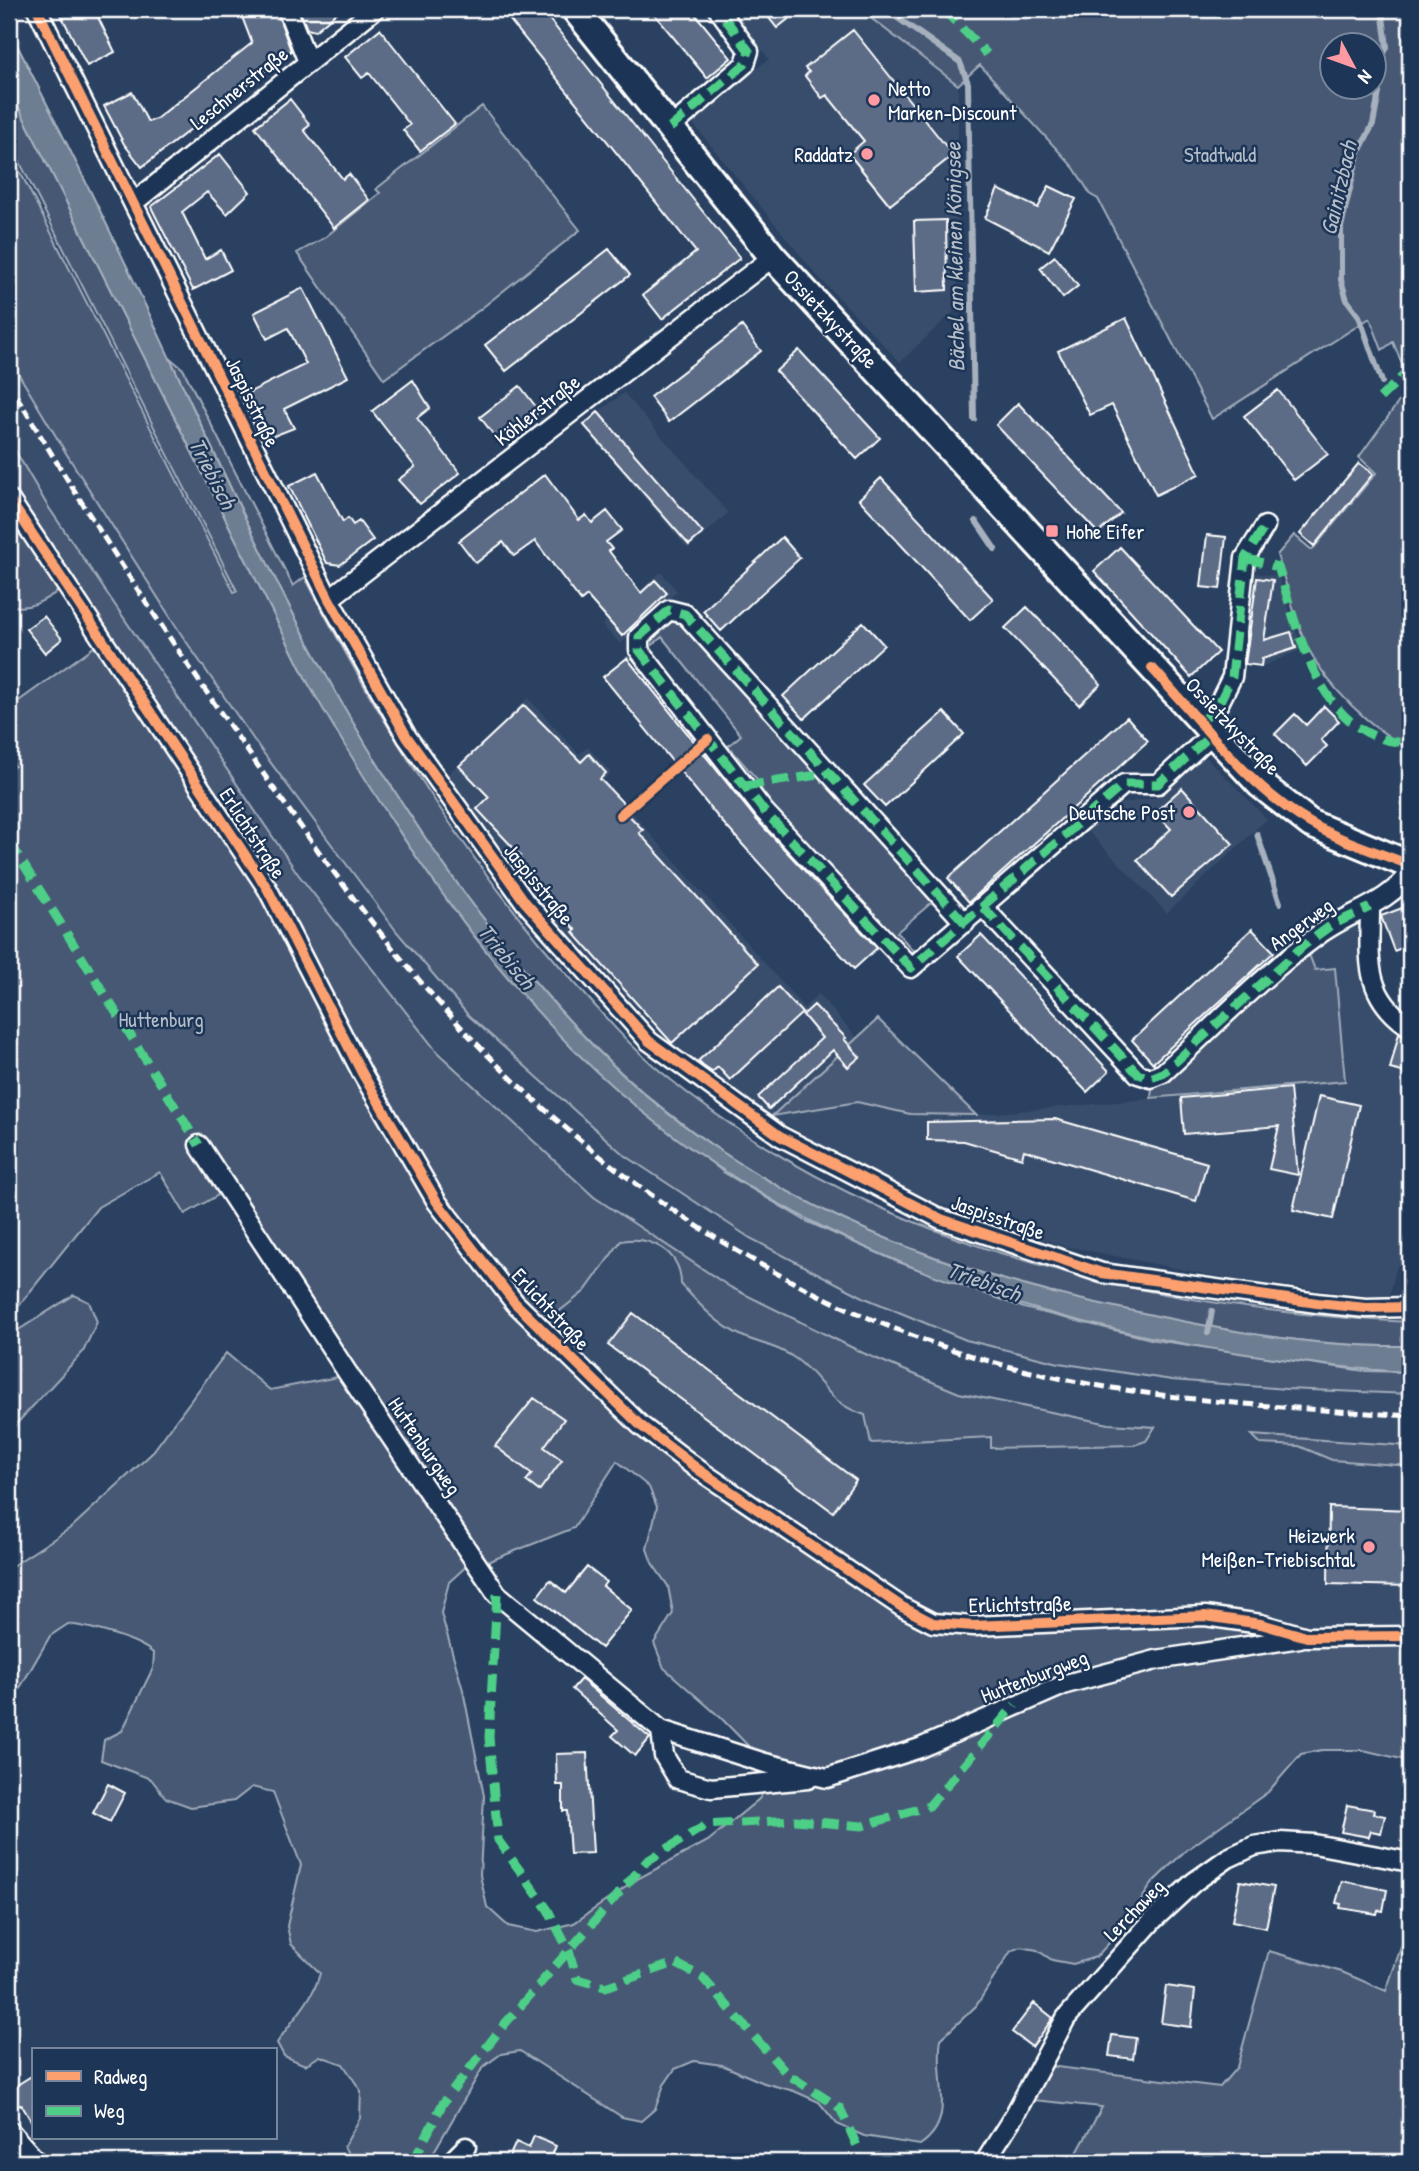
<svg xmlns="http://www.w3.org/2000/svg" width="1419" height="2171" font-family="'Patrick Hand',sans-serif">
<rect width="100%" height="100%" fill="#2a4161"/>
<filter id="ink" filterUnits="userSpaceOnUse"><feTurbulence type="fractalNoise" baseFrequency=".0143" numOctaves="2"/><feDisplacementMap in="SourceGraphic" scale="14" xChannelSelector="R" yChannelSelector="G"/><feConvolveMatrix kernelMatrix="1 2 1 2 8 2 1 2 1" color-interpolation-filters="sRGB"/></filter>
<g filter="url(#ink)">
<path fill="#394e6c" d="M731 9H860L958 85 957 299 953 312 900 362 816 274 690 120 769 59Z
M9 358 181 634 256 743 397 932 468 1015 750 1238 865 1298 966 1340 1059 1363 1172 1380 1286 1389 1410 1394V1636L933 1623 699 1470 528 1317 629 1220 594 1197 438 1053 298 874 47 505 9 440Z
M624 393 728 513 688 549 581 424Z
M661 572 677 591 621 644 602 625Z
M1254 573 1278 576 1302 649 1261 667 1242 664Z
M528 698 579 754 588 747 611 773 603 780 804 1008 818 994 857 1038 774 1115 857 1102 910 1114 976 1115 1344 1081 1335 968 1315 970 1307 949 1343 924 1364 920 1362 969 1368 992 1381 1017 1410 1035V1267L1397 1265 1389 1298 1230 1279 1065 1246 1005 1227 938 1203 867 1171 772 1116 709 1076 670 1044 542 903 447 775Z
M1203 754 1267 819 1167 913 1086 829 1113 805 1159 797Z"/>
<path fill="#465975" stroke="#a2acba" stroke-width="2" fill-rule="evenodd" d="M859 9H1410V335L1402 364 1393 342 1382 350 1370 318 1212 419 1098 199 1091 195 1074 168 980 65 958 85ZM1332 46H1374V88H1332Z
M9 88 308 683 404 839 457 912 512 982 574 1050 723 1172 806 1221 896 1261 1024 1308 1155 1340 1364 1371 1410 1372V1394L1286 1389 1172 1380 1059 1363 966 1340 865 1298 750 1238 623 1154 468 1015 397 932 256 743 181 634 66 453 9 358V150L234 592 237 591 9 141Z
M482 106 580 230 478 311 384 379 297 253 324 238 380 193 376 189Z
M170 358 183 369 293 586 305 577C381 724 469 867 581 990 606 1018 631 1047 660 1071 869 1246 1145 1309 1410 1322V1346C1305 1348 1199 1326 1097 1304 952 1271 811 1219 691 1130 623 1081 567 1021 514 957 365 777 267 568 170 358Z
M1410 386V750C1370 727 1329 689 1308 648 1294 619 1287 585 1277 555L1294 535 1312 550 1376 473 1359 457Z
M9 440 47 505 298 874 438 1053 594 1197 730 1287 863 1353 959 1393 1109 1424 1155 1427 1146 1441 1134 1445 991 1448V1437L871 1443 865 1415C825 1402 825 1380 796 1359 778 1346 760 1344 742 1336 716 1324 699 1304 681 1284 681 1252 651 1235 621 1241L585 1291 552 1317H529L627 1414 933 1623 1205 1616 1307 1637 1410 1636V1761L1363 1750H1322L1301 1754 1268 1792 1184 1852 1153 1882 1123 1928 1096 1957 1073 1964 1052 1960 1037 1950 1021 1947 1011 1951 976 2006 941 2039C934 2079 958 2120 920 2145L864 2136 837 2124 819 2102 794 2091 764 2083 722 2065 694 2061 675 2069 664 2085 655 2109 641 2121 622 2117 520 2051 501 2054 483 2067 428 2162H354L344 2147 360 2118 361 2091 343 2064 320 2056 305 2065 284 2056 277 2043C292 2019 313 2001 320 1973L291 1944 287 1926 301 1865 273 1792 252 1787 234 1801 191 1807 166 1798 151 1779 101 1760 104 1740 122 1731 153 1668 154 1654C139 1639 91 1627 68 1624L50 1636 9 1707V1568L72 1527 151 1454 226 1353 270 1390 343 1376 220 1194 185 1214 160 1172 98 1207 9 1318V770L15 766 9 756V708L102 641 66 586C48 598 30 612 9 605ZM617 1461 649 1487 657 1507 647 1549 652 1563 668 1586 673 1613 654 1643 664 1668 721 1718 765 1763 768 1785 759 1799 708 1841 639 1878 574 1923 537 1932 508 1926 487 1907 480 1875 484 1796 463 1690 441 1613 449 1582 470 1563 487 1562 574 1528Z
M684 618 937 898 897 932 916 954 905 955 765 798 756 778 728 746 741 735 662 637 649 648C653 635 671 619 684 618Z
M1307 949 1315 970 1335 968 1345 1081 1151 1098 1152 1088 1160 1085Z
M878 1019 976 1115 910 1114 857 1102 772 1116Z
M74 1295 89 1302 97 1322 83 1352 9 1432V1336Z
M1252 1435 1410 1446V1466L1332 1460 1299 1446 1261 1444Z
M1410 1921V2162H1072L1102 2107 1023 2099 1041 2065 1220 2087 1237 2067 1269 1951 1342 1972 1386 1991Z"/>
<path fill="#6d7d92" stroke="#a7b1be" stroke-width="2" d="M9 29C56 122 103 214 147 309 252 535 354 764 515 958 568 1022 625 1084 693 1132 812 1217 949 1271 1092 1302 1196 1325 1303 1348 1410 1346V1372C1355 1370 1301 1362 1246 1354 999 1317 754 1230 574 1050 467 943 383 813 308 683L9 88Z"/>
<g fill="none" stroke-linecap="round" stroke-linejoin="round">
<path stroke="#a7b1be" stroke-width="6" d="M885 9 960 62 968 83 974 419
M1374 74 1387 47 1382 9
M1374 80 1379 93 1373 124 1358 154 1341 227V280L1347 300 1359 316 1382 382
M976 521 995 549
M1257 834 1280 903
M1208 1333 1212 1311"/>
</g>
<path fill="#5b6c86" stroke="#fff" stroke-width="2" d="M58 9H94L115 52 87 66Z
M239 9H276L291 51 142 167 124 144 104 106 132 92 148 122 156 119 252 43Z
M299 9H341L315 31 307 29Z
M501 9H541L740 258 662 319 643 295 696 252Z
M650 9H691L731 58 707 78Z
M762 9H801L777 28Z
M380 29 455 124 420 151 403 130 410 125 369 73 362 78 345 57Z
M853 30 953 155 890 205 849 154 864 141 827 95 822 98 805 76 809 72 805 68Z
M290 99 310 125 304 130 343 179 349 174 369 200 334 228 255 127Z
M220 154 250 192 227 214 207 192 182 212 205 259 221 250 231 270 193 290 151 207Z
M1049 186 1076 199 1049 251 985 218 998 189 1038 208Z
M946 220 947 290 916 292 914 221Z
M609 249 630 275 506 371 485 345Z
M1055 256 1078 286 1063 298 1040 268Z
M303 288 348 377 284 409 294 428 266 439 244 395 306 364 288 328 267 339 254 313Z
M1126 318 1199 474 1156 495 1112 405 1090 415 1058 351Z
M742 326 761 351 669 422 650 397Z
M799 350 880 438 857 459 776 371Z
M413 380 430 408 417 418 460 473 420 504 398 480 415 467 372 411Z
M520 386 540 412 500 443 480 417Z
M1278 390 1328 454 1294 480 1244 416Z
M1018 403 1121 513 1098 533 996 425Z
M598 412 703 533 689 545 584 425Z
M1359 463 1373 474 1314 546 1300 534Z
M317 472 343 522 348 518 353 525 359 521 373 540 340 565 327 563 289 486Z
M545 474 579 520 586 515 592 523 607 511 622 530 606 542 612 549 609 551 641 593 655 580 667 593 622 636 587 596 581 601 535 541 514 556 503 542 476 563 459 541Z
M881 478 993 599 970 620 859 499Z
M1207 535 1226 537 1220 589 1201 587Z
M782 537 800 558 721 631 703 611Z
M1120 547 1218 652 1191 677 1094 571Z
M1257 578 1273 580 1264 640 1291 632 1296 648 1262 659 1261 666 1245 664Z
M1027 607 1101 684 1079 705 1005 628Z
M44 616 62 639 45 653 26 629Z
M863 622 884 645 804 719 783 696Z
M627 658 756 819 877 948 854 969 717 816 603 677Z
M524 705 581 762 589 754 606 773 600 779 624 804 621 807 643 830 639 833 758 964 672 1043 573 932 576 930 547 899 550 896 516 861 521 856 477 809 489 797 459 766Z
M1324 706 1339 721 1321 740 1327 746 1307 766 1275 734 1295 714 1306 725Z
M944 712 964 734 885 807 864 785Z
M1127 717 1148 741 969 902 948 878Z
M1182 788 1233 844 1171 897 1137 860 1171 829 1155 812Z
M1410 905V945L1394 951 1381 916Z
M1252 929 1274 952 1153 1063 1132 1040Z
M981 935 1109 1071 1087 1092 958 956Z
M778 987 802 1013 730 1080 718 1067 712 1072 703 1066 698 1061Z
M814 1005 846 1038 844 1039 860 1057 848 1067 833 1050 769 1109 758 1097 822 1038 803 1015Z
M1399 1033 1410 1036V1074L1390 1069Z
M1290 1088 1298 1175 1269 1169 1279 1126 1184 1134 1181 1098Z
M1319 1096 1359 1105 1333 1219 1293 1210Z
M1055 1119 1207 1163 1196 1201 1024 1150 1022 1158 964 1141 927 1140V1122Z
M633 1313 856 1480 833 1512 608 1345Z
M534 1398 564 1419 544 1447 562 1460 539 1491 526 1481 532 1474 495 1446Z
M1329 1507 1410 1510V1586L1328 1584Z
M587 1567 606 1582 603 1586 632 1610 601 1648 537 1597 550 1580 566 1593Z
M581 1679 650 1738 635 1756 612 1736 618 1730 572 1689Z
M587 1753 593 1853 570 1854 567 1811H563V1785H557L556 1754Z
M108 1784 125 1793 110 1822 93 1813Z
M1347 1805 1375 1810 1374 1814 1385 1816 1381 1833 1371 1831 1369 1837 1341 1832Z
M1240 1881 1274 1887 1266 1928 1232 1921Z
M1342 1881 1387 1890 1383 1911 1378 1910 1377 1914 1340 1908 1341 1904 1336 1903Z
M1166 1986 1195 1990 1191 2027 1161 2023Z
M1034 2003 1053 2018 1032 2047 1012 2032Z
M1112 2035 1136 2038 1133 2059 1109 2056Z
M33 2075V2124L21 2104 9 2111V2090Z
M534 2136 556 2146 551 2158 561 2162H507L516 2142 529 2148Z"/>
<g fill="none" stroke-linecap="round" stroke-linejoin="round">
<g stroke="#fff" stroke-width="23">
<path id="street" d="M37 9 329 599 407 737 525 902 649 1041 780 1136 941 1219 1102 1273 1317 1303 1366 1308 1410 1307
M287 9 308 62
M670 128 745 64 749 51 718 9
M133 203 375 9
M9 499 267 888 362 1073 437 1202 515 1303 640 1425 699 1470 902 1607 933 1623 974 1626 1205 1616 1261 1624 1307 1637 1410 1636
M329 599 773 257
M1202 722 1219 703 1232 677 1245 558 1265 526
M983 907 1138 1074 1151 1078 1163 1073C1213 1027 1262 976 1317 936 1347 913 1387 905 1410 873
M1370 907C1370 956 1362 993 1407 1025
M965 923 685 614 669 610 639 637V650L764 811 911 968 1124 784H1158L1212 734
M199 1145 349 1375 497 1594 661 1730 765 1763 827 1778 920 1748 1066 1684 1156 1660 1300 1638
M661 1730 664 1756 678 1779 711 1788 808 1779
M9 2130 37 2162
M451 2162 466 2147
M985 2162 1015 2114 1066 2018 1153 1920 1194 1882 1228 1858 1254 1846 1280 1842 1314 1844 1410 1862"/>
</g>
<g stroke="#fff" stroke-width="32">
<path id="secondary" d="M575 9 773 257 1260 784 1311 824 1410 865"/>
</g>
<use href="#street" stroke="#1d3557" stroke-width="18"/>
<use href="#secondary" stroke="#1d3557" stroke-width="26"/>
<path stroke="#fff" stroke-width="5" stroke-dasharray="10 5" stroke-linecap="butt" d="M9 383C78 500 152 614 230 726 302 829 375 935 461 1027 594 1171 766 1288 953 1350 1101 1399 1256 1405 1410 1416"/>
<path stroke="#4dcf88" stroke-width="9" stroke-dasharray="18 9" stroke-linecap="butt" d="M943 9 987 54
M670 128 745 64 749 51 718 9
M1380 398 1408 371 1410 359
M1245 558 1278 567C1300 634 1320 742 1410 743
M1202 722 1219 703 1232 677 1245 558 1265 526
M745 786 831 773
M9 841 199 1145
M983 907 1138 1074 1151 1078 1163 1073 1303 946 1330 926 1370 907
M965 923 685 614 669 610 639 637V650L764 811 911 968 1124 784H1158L1212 734
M497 1594 489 1737 498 1840 548 1910 569 1951 577 1979 605 1987 675 1963 702 1977 787 2074 840 2108 857 2146 858 2162
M413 2162 443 2103 503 2026 647 1861 706 1825 795 1820 862 1826 929 1806 1015 1705"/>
<g stroke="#1d3557" stroke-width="15">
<path id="cycleway" d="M37 9 329 599 407 737 525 902 649 1041 780 1136 941 1219 1102 1273 1317 1303 1366 1308 1410 1307
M9 499 267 888 362 1073 437 1202 515 1303 640 1425 699 1470 902 1607 933 1623 974 1626 1205 1616 1261 1624 1307 1637 1410 1636
M1152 668C1201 721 1248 787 1310 823 1341 841 1377 852 1410 865
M620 815 708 739"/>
</g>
<use href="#cycleway" stroke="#fca06f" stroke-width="10"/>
</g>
</g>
<g fill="#ff9aa2" stroke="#1d3557" stroke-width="2.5">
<circle cx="874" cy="100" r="7"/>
<circle cx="867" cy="154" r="7"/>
<rect x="1045" y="524" width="14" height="14" rx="3.5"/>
<circle cx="1189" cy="812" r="7"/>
<circle cx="1369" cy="1547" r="7"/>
</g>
<g text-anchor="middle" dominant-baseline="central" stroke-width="5" stroke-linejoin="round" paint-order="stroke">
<g font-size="21" fill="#fff" stroke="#1d3557">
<text transform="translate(239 88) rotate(-39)">Leschnerstraße</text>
<text transform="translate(831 319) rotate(47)">Ossietzkystraße</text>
<text transform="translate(253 402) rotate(64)">Jaspisstraße</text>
<text transform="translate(537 410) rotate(-38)">Köhlerstraße</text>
<text transform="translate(1233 726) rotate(46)">Ossietzkystraße</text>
<text transform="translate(253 833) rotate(57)">Erlichtstraße</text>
<text transform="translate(539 884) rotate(51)">Jaspisstraße</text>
<text transform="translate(1301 924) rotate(-36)">Angerweg</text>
<text transform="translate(998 1217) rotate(19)">Jaspisstraße</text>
<text transform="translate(551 1309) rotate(47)">Erlichtstraße</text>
<text transform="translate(425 1446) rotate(56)">Huttenburgweg</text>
<text transform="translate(1020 1604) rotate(-1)">Erlichtstraße</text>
<text transform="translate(1034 1676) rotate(-21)">Huttenburgweg</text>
<text transform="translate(1134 1910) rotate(-46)">Lerchaweg</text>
</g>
<g font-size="21" fill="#fff" stroke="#1d3557" text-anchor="end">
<text x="888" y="88" text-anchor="start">Netto<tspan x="888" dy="24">Marken-Discount</tspan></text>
<text x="853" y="154">Raddatz</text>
<text x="1066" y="531" text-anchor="start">Hohe Eifer</text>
<text x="1175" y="812">Deutsche Post</text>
<text x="1355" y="1535">Heizwerk<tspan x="1355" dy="24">Meißen-Triebischtal</tspan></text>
</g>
<g font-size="21" fill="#b5bdc8" stroke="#1d3557">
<text x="1220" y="154">Stadtwald</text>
<text x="161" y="1019">Huttenburg</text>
</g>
<g font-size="23" font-style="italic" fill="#b6bec8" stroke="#1d3557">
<text transform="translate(1338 188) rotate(-77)">Gainitzbach</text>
<text transform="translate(954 257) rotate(-91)">Bächel am kleinen Königsee</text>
<text transform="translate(213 473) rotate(63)">Triebisch</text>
<text transform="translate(507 956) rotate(51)">Triebisch</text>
<text transform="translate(984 1281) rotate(20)">Triebisch</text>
</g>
</g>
<rect width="1419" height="2171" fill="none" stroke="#1d3557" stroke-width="35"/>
<rect x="18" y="18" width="1384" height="2136" fill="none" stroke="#fff" stroke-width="2.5" filter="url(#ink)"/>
<rect x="32" y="2048" width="245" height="91" fill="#1d3557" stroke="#77869a" stroke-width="2"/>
<rect x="46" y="2071" width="35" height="10" fill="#fca06f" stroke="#77869a" stroke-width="2"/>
<text x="94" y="2084" font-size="21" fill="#ffffff">Radweg</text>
<rect x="46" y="2106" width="35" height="10" fill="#4dcf88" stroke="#77869a" stroke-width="2"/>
<text x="94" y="2118" font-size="21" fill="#ffffff">Weg</text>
<g transform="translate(1353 66) rotate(131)"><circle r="33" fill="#1d3557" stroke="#77869a" stroke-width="2"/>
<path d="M0-5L12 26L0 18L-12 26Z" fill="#ff9aa2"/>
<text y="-10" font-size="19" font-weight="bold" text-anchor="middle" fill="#ffffff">N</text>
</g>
</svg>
